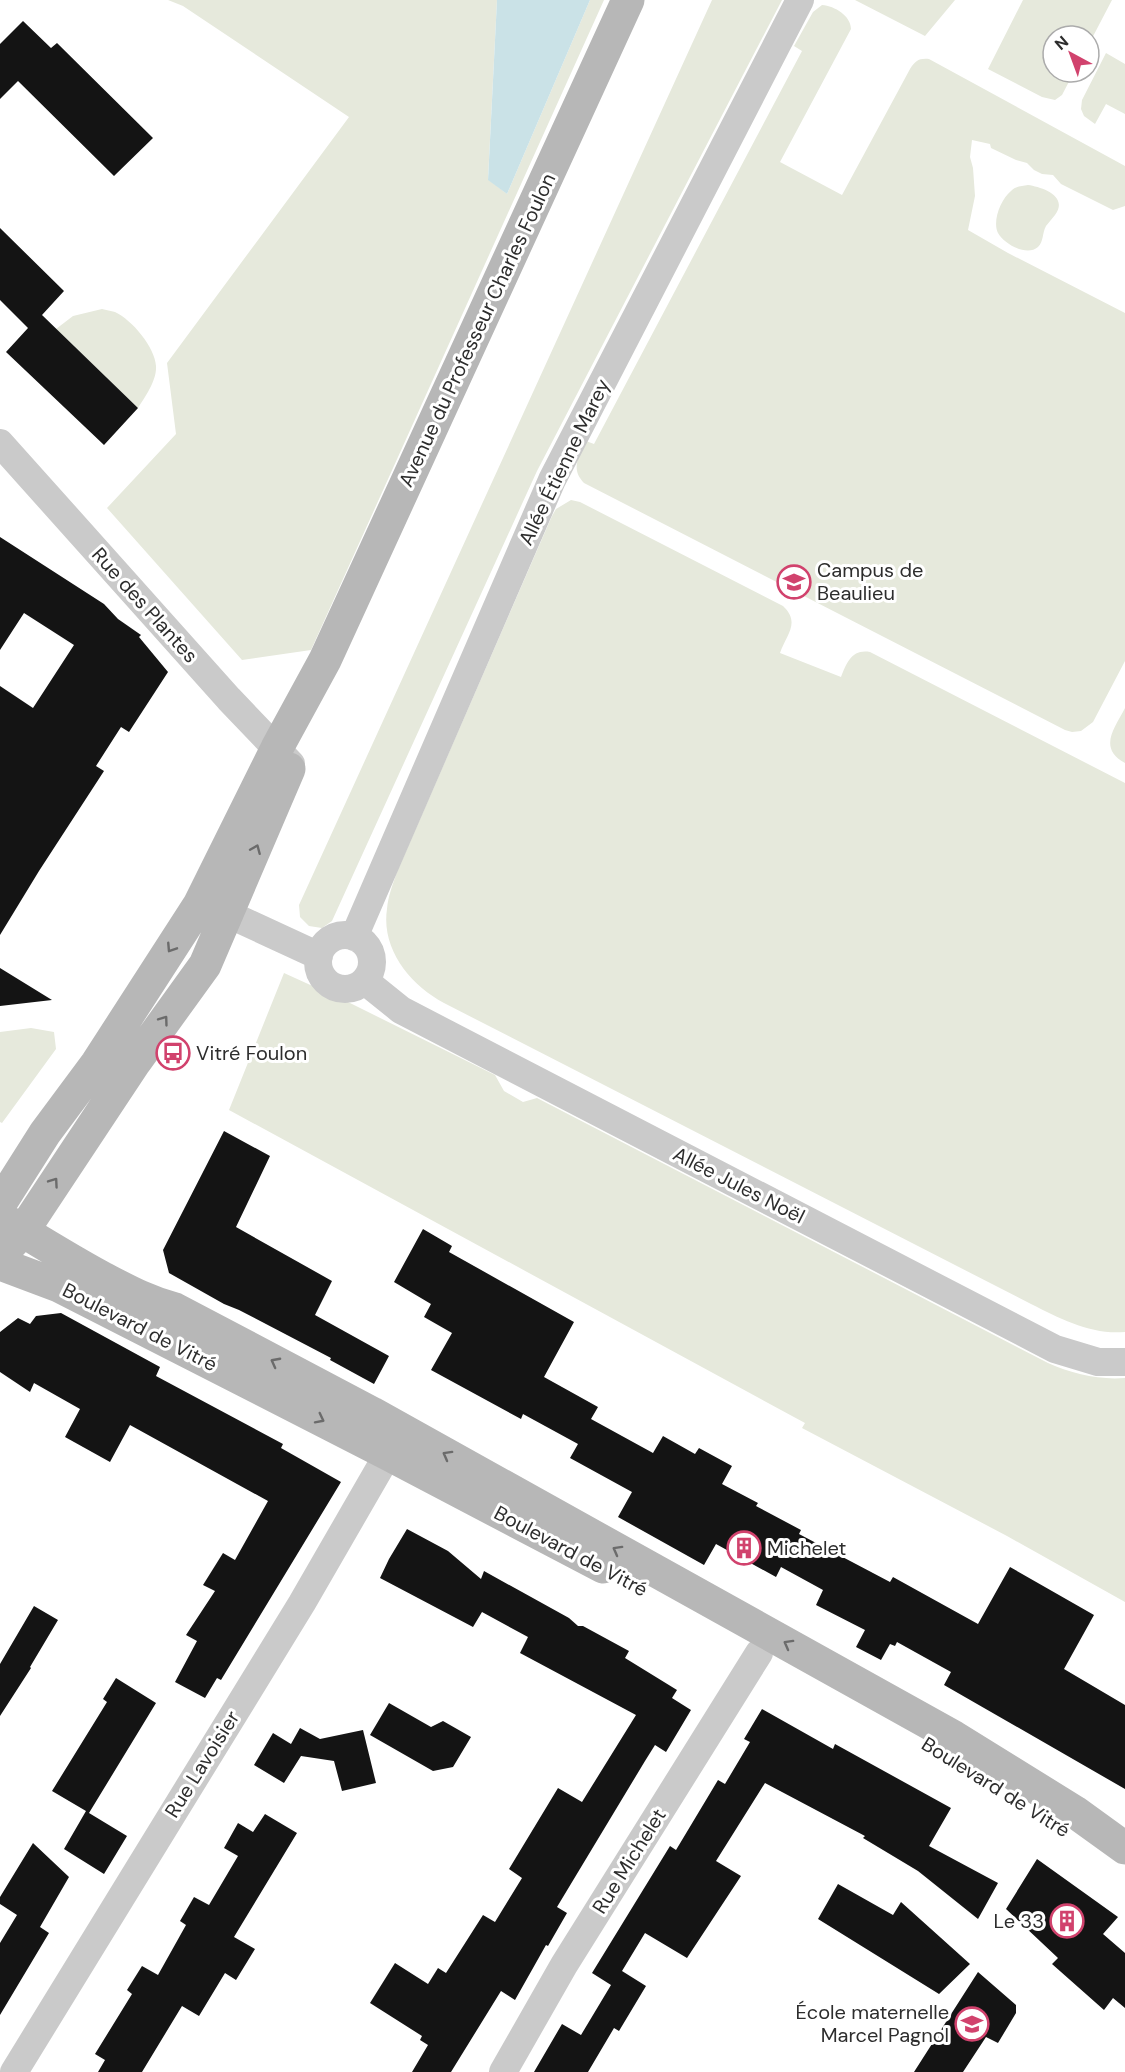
<svg xmlns="http://www.w3.org/2000/svg" width="1125" height="2072" font-family="'DM Sans',sans-serif">
<rect width="100%" height="100%" fill="#fff"/>
<path fill="#e6e9dc" d="M168 0H497L488 179 507 194 590 0H604L311 650 242 660 107 508 176 434 167 363 349 117 183 6Z
M712 0H782L537 471 332 921 322 928 309 926 300 917 299 905Z
M855 0H955L925 36Z
M1023 0H1112L1089 44V36H1053V72H1074L1062 95 1055 100 1042 97 988 69Z
M822 5C835 6 851 16 851 29L780 162 842 195 910 69C915 61 919 58 929 59L1125 166V206L1113 210 1061 184 1053 175 1042 174 1034 170 1027 163 1016 160 991 148 990 144 972 140 970 157 973 168 975 196 968 230 1008 253 1125 313V661L1093 722 1081 731 1072 732 1065 730 584 483C570 469 579 456 586 441L594 444 802 51 794 46 813 12Z
M1106 53 1125 64V114L1106 104 1095 124 1084 116 1081 109 1082 100Z
M1028 185C1042 187 1069 196 1055 215 1052 219 1049 222 1046 226 1042 233 1044 241 1038 247 1027 257 1004 244 998 233 992 221 1001 199 1011 191 1016 186 1022 186 1028 185Z
M102 309C106 310 111 311 115 312 132 320 155 347 156 366 157 380 145 397 138 408L56 329 73 316Z
M571 500 580 502 783 606C801 623 786 635 780 653L841 677C847 662 852 649 870 652L1125 783V1332C1091 1335 1061 1319 1031 1304L444 1003C410 985 381 949 387 909 388 896 393 884 397 872L552 516 556 509Z
M1125 708V763C1098 748 1114 729 1125 708Z
M284 973 350 1003 495 1075 504 1091 523 1102 537 1098 1048 1363C1073 1374 1098 1380 1125 1378V1602L1007 1536 802 1428 805 1423 229 1110Z
M31 1028 54 1032 56 1049 2 1123 0 1122V1032Z"/>
<path fill="#cae2e7" d="M497 0H590L507 194 488 180Z"/>
<path fill="#141414" d="M23 21 51 48 57 43 153 138 114 176 18 81 0 99V44Z
M0 228 64 291 42 315 138 408 104 445 6 352 28 328 0 300Z
M0 537 104 604 118 619 141 635 139 637 168 672 129 732 121 727 96 766 104 771 39 871 0 935V686L33 708 74 645 24 613 0 650Z
M0 968 52 1000 0 1006Z
M224 1131 270 1156 236 1227 332 1281 315 1315 389 1356 374 1384 330 1360 331 1358 239 1310 224 1304 169 1273 163 1250Z
M423 1229 452 1246 449 1252 574 1322 544 1377 598 1407 591 1419 653 1453 663 1436 695 1454 699 1448 732 1466 722 1484 758 1503 756 1506 801 1530 799 1534 890 1582 893 1577 978 1624 1010 1567 1094 1615 1064 1669 1125 1705V1789L944 1685 951 1672 897 1642 895 1646 890 1644 881 1660 856 1647 865 1630 816 1605 823 1590 781 1567 776 1577 716 1544 704 1565 618 1517 632 1492 570 1458 578 1444 523 1414 521 1419 431 1370 452 1333 424 1317 431 1304 394 1282Z
M61 1313 160 1367 156 1376 283 1444 281 1448 341 1482 221 1680 217 1678 205 1698 175 1682 197 1641 186 1635 215 1591 203 1585 223 1553 235 1560 268 1501 130 1425 110 1462 65 1437 80 1409 34 1383 30 1392 0 1372V1332L18 1318 30 1324 36 1316Z
M407 1529 448 1551 481 1579 484 1571 569 1618 578 1626H583L629 1651 625 1658 677 1690 672 1698 691 1710 666 1752 655 1745 645 1761 557 1907 567 1913 548 1946 546 1945 515 2000 501 1991 451 2072H412L428 2045 420 2040 422 2036 370 2003 395 1963 428 1984 438 1968 446 1973 483 1915 495 1922 522 1878 509 1869 558 1788 582 1802 636 1715 520 1653 528 1637 482 1612 473 1627 380 1578 389 1559Z
M34 1606 58 1620 30 1667 31 1668 0 1716V1664Z
M116 1678 156 1703 89 1813 127 1836 104 1874 64 1849 86 1811 52 1791 107 1702 103 1699Z
M389 1703 431 1727 443 1721 471 1737 453 1767 433 1771 370 1735Z
M762 1709 833 1749 835 1744 951 1808 929 1846 998 1883 978 1919 918 1871 863 1838 865 1836 765 1783 716 1861 741 1876 687 1958 645 1933 622 1971 646 1986 619 2031 614 2028 588 2072H534L562 2024 581 2035 611 1985 592 1973 670 1846 676 1850 718 1780 725 1784 750 1742 744 1739Z
M300 1728 320 1739 363 1730 376 1783 342 1791 334 1761 301 1756 284 1783 254 1765 273 1733 291 1744Z
M265 1814 297 1833 234 1937 255 1949 236 1980 225 1973 199 2016 182 2006 142 2072H98L105 2060 95 2054 132 1994 127 1990 142 1966 158 1975 186 1925 180 1921 194 1897 209 1905 238 1856 224 1848 238 1823 253 1832Z
M33 1843 69 1877 40 1927 49 1933 0 2015V1943L17 1915 0 1904V1897Z
M1037 1859 1118 1917 1103 1934 1125 1953V2008L1113 1998 1104 2010 1052 1964 1058 1958 1006 1909Z
M838 1884 893 1915 901 1902 970 1964 939 1994 818 1919Z
M978 1972 1016 2005V2013L998 2043 986 2037 963 2072H914Z"/>
<g fill="none" stroke-linecap="round" stroke-linejoin="round">
<path stroke="#cacaca" stroke-width="28" d="M0 443 229 699 291 764
M207 907 228 914 319 956
M318 962a27 27 0 1 1 54 0a27 27 0 1 1-54 0Z
M354 937 552 480 800 0
M365 981 401 1010 1055 1349 1098 1362H1125
M14 2072 302 1603 388 1454
M503 2072 564 1965 759 1653"/>
<path stroke="#b7b7b7" stroke-width="33" d="M0 1204 45 1133 97 1063 199 905 277 748 325 660 628 0
M0 1217C34 1238 68 1259 103 1278 128 1291 148 1302 175 1309L372 1413 954 1737 1075 1812 1125 1848
M8 1247 23 1231 135 1062 205 965 289 769
M0 1264 59 1286 388 1454 603 1567"/>
</g>
<defs><path id="oneway-chevron" d="M-2-3.5L2.5 0L-2 3.5" fill="none" stroke-width="1.6" stroke-linecap="round" stroke-linejoin="round" transform="scale(1.5)"/></defs>
<g stroke="#6b6b6b">
<use href="#oneway-chevron" transform="translate(256 849) rotate(-67)"/>
<use href="#oneway-chevron" transform="translate(171 948) rotate(123)"/>
<use href="#oneway-chevron" transform="translate(164 1020) rotate(-54)"/>
<use href="#oneway-chevron" transform="translate(54 1182) rotate(-55)"/>
<use href="#oneway-chevron" transform="translate(275 1362) rotate(-152)"/>
<use href="#oneway-chevron" transform="translate(320 1419) rotate(27)"/>
<use href="#oneway-chevron" transform="translate(447 1455) rotate(-151)"/>
<use href="#oneway-chevron" transform="translate(617 1550) rotate(-151)"/>
<use href="#oneway-chevron" transform="translate(788 1644) rotate(-151)"/>
</g>
<defs>
<g id="university-ring" transform="scale(1.725)"><circle r="9.5" fill="#fff" stroke="#d1426d" stroke-width="1.5"/><path d="M0-5L7-2L0 1L-7-2ZM-4 1L0 2.5L4 1V4Q0 6-4 4Z" fill="#d1426d"/></g>
<g id="bus-ring" transform="scale(1.725)"><circle r="9.5" fill="#fff" stroke="#d1426d" stroke-width="1.5"/><path d="M-5-6H5V4H4V6H2V4H-2V6H-4V4H-5ZM-3.5-4V0h7V-4ZM-3.5 1.2v1.5H-2V1.2ZM2 1.2v1.5H3.5V1.2Z" fill="#d1426d"/></g>
<g id="building-ring" transform="scale(1.725)"><circle r="9.5" fill="#fff" stroke="#d1426d" stroke-width="1.5"/><path d="M-4-6H4V6H1V3H-1V6H-4ZM-2.5-4.3h1.7v1.8h-1.7ZM.8-4.3h1.7v1.8H.8ZM-2.5-1h1.7V.8h-1.7ZM.8-1h1.7V.8H.8Z" fill="#d1426d"/></g>
<g id="school-ring" transform="scale(1.725)"><circle r="9.5" fill="#fff" stroke="#d1426d" stroke-width="1.5"/><path d="M0-5L7-2L0 1L-7-2ZM-4 1L0 2.5L4 1V4Q0 6-4 4Z" fill="#d1426d"/></g>
</defs>
<g fill-rule="evenodd">
<use href="#university-ring" x="794" y="582"/>
<use href="#bus-ring" x="173" y="1053"/>
<use href="#building-ring" x="744" y="1548"/>
<use href="#building-ring" x="1067" y="1921"/>
<use href="#school-ring" x="972" y="2024"/>
</g>
<g text-anchor="middle" dominant-baseline="central" stroke-width="6" stroke-linejoin="round" paint-order="stroke">
<g font-size="20" fill="#2d2d2d" stroke="#fff">
<text transform="translate(477 330) rotate(-65)">Avenue du Professeur Charles Foulon</text>
<text transform="translate(564 462) rotate(-64)">Allée Étienne Marey</text>
<text transform="translate(145 605) rotate(48)">Rue des Plantes</text>
<text transform="translate(739 1185) rotate(27)">Allée Jules Noël</text>
<text transform="translate(140 1327) rotate(27)">Boulevard de Vitré</text>
<text transform="translate(571 1551) rotate(28)">Boulevard de Vitré</text>
<text transform="translate(202 1764) rotate(-58)">Rue Lavoisier</text>
<text transform="translate(996 1787) rotate(32)">Boulevard de Vitré</text>
<text transform="translate(629 1861) rotate(-58)">Rue Michelet</text>
</g>
<g font-size="20" fill="#2d2d2d" stroke="#fff" text-anchor="start">
<text x="817" y="570">Campus de<tspan x="817" dy="23">Beaulieu</tspan></text>
<text x="196" y="1053">Vitré Foulon</text>
<text x="767" y="1548">Michelet</text>
<text x="1044" y="1921" text-anchor="end">Le 33</text>
<text x="949" y="2012" text-anchor="end">École maternelle<tspan x="949" dy="23">Marcel Pagnol</tspan></text>
</g>
</g>
<g transform="translate(1071 54) rotate(319)"><circle r="28" fill="#ffffff" stroke="#ababab" stroke-width="1.5"/>
<path d="M0-4.5L10 22L0 15L-10 22Z" fill="#d1426d"/>
<text y="-9" font-size="16" font-weight="bold" text-anchor="middle" fill="#2d2d2d">N</text>
</g>
</svg>
